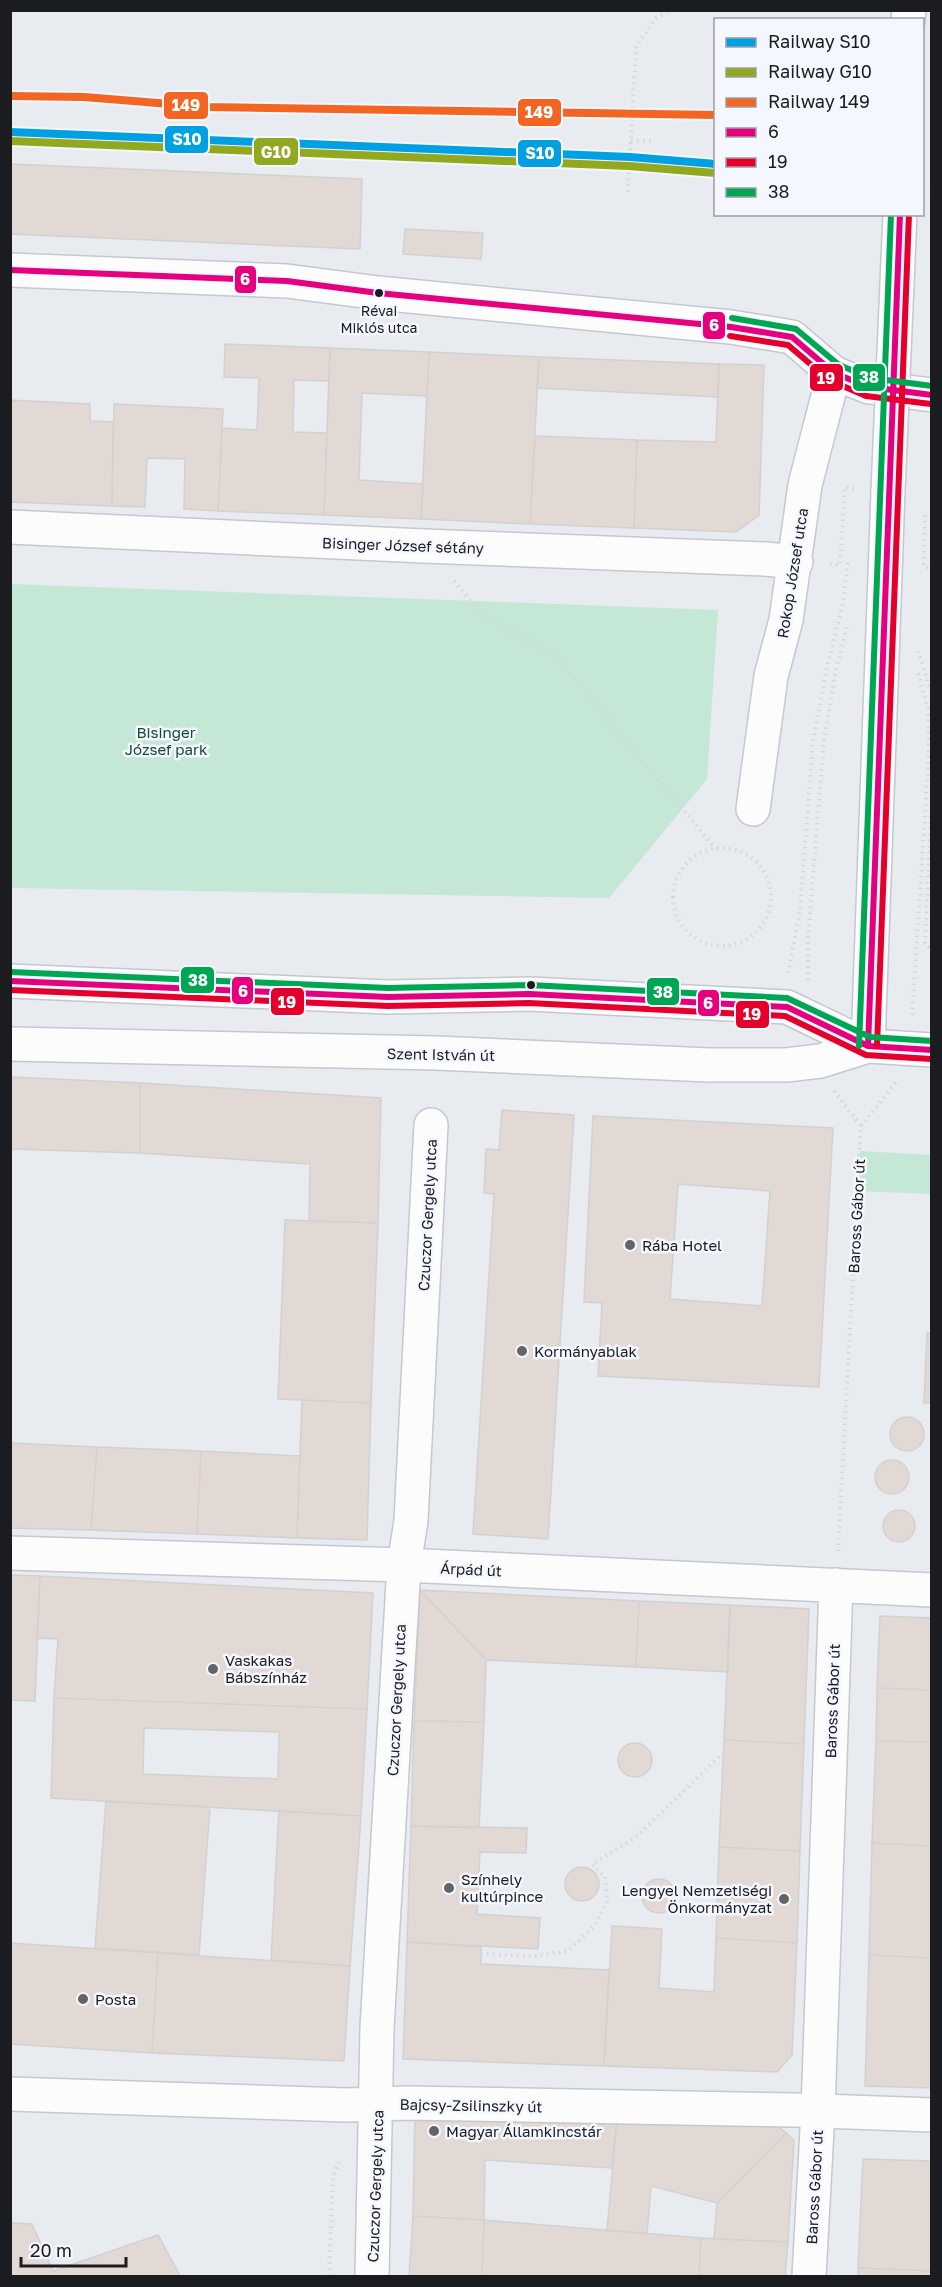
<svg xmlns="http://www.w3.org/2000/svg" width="942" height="2287" font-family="'Golos Text',sans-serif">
<rect width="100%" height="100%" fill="#e8ebf0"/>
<path fill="#c4e7d6" d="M11 584 718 610 707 779 609 898 11 888Z
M860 1151 931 1155V1194L858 1191Z"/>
<path fill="#e2d9d5" stroke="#d1d1d2" stroke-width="1.5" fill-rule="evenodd" d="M10 164 362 179 360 249 10 234Z
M405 229 483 233 481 259 403 254Z
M225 344 330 348 329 381 294 380 293 432 327 433 324 515 218 511 222 428 257 430 259 378 224 377Z
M330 348 429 352 427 396 362 393 359 480 423 484 421 519 324 515Z
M429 352 539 357 530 524 421 519Z
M539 357 719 364 718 397 537 388Z
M719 364 764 365 759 515 736 532 634 528 637 440 716 442Z
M10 400 90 404V421L113 422 112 506 10 502Z
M114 404 223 409 218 511 184 509 185 459 147 458 145 507 112 506Z
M535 436 637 440 634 528 530 524Z
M10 1077 140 1083V1153L10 1149Z
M140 1083 381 1098 378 1223 309 1221 310 1164 140 1153Z
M502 1110 574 1115 548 1539 473 1534 494 1194 484 1193 486 1149 499 1150Z
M593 1116 833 1128 819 1387 598 1376 602 1303 584 1302ZM678 1184 770 1191 762 1306 670 1299Z
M285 1220 378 1223 371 1403 278 1399Z
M927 1333H932V1403H924Z
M302 1400 371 1403 367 1540 297 1538Z
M890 1434a17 17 0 1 1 34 0a17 17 0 1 1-34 0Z
M10 1443 97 1447 91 1530 10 1528Z
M97 1447 201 1451 197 1534 91 1530Z
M201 1451 300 1456 297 1538 197 1534Z
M875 1477a17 17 0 1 1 34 0a17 17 0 1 1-34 0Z
M883 1526a16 16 0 1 1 32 0a16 16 0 1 1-32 0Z
M10 1575 40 1576 35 1701 10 1700Z
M40 1576 373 1593 367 1709 54 1698 58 1639 37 1638Z
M420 1590 639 1601 636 1667 486 1660Z
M420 1590 486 1660 484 1722 414 1721Z
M639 1601 730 1605 728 1672 636 1667Z
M730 1605 809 1609 804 1744 724 1740Z
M880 1616 932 1618V1690L877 1688Z
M877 1688 932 1690V1742L876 1741Z
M54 1698 367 1709 361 1816 51 1798ZM144 1728 279 1732 278 1779 143 1774Z
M414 1721 484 1722 479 1828 411 1826Z
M724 1740 804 1744 800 1851 719 1847Z
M876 1741 932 1742V1846L872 1843Z
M618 1760a17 17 0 1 1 34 0a17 17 0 1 1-34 0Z
M106 1801 210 1807 199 1955 95 1948Z
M279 1811 361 1816 350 1966 271 1960Z
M411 1826 527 1828 526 1853 480 1852 477 1914 540 1918 538 1949 407 1942Z
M872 1843 932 1846V1958L869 1955Z
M719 1847 800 1851 797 1943 716 1938Z
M565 1884a17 17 0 1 1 34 0a17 17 0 1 1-34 0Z
M642 1896a17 17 0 1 1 34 0a17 17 0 1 1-34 0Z
M612 1926 662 1929 659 1988 714 1992 716 1938 797 1943 792 2055 777 2072 604 2066Z
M407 1942 481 1947V1964L609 1970 604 2066 403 2059Z
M10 1943 158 1953 152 2053 10 2044Z
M158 1953 350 1966 344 2061 152 2053Z
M869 1955 932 1958V2088L865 2086Z
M415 2112 617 2118 612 2168 485 2160 484 2220 413 2216Z
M617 2118 777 2125 786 2133 717 2203 651 2186 647 2233 607 2231Z
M786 2133 794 2140 788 2242 714 2239 717 2203Z
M863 2159 932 2161V2271L858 2268Z
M413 2216 484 2220 482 2276H409Z
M484 2220 701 2238 699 2276H482Z
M10 2223 32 2224 53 2271 158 2235 180 2276H10Z
M701 2238 788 2242 785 2276H699Z
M858 2268 932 2271V2276H858Z"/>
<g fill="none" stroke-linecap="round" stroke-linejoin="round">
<g stroke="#c5c8cc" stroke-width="36">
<path id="minor" d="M10 270 287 281 378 293 731 327 792 337 834 373 869 387 932 395
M10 527 424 546 765 559 796 562
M753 809 771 676 786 620 805 485 834 373
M10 1553 404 1565 932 1590
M10 2094 345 2105 407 2103 795 2110 932 2115
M372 2276 377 2028 404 1565 411 1521 431 1125
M809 2276 818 2111 836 1585"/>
</g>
<g stroke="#c5c8cc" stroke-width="36">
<path id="major" d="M908 20 909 10
M10 981 388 997 529 994 787 1007 868 1046
M10 1044 436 1053 709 1065H786L820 1061 868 1046 932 1050
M868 1046 888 491"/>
</g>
<path stroke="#d6d7d8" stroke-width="4" stroke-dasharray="1.5 4.5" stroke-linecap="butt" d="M631 141H652
M628 192 636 47 656 18 670 10
M925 515 924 566 932 569
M830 564 840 565 845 487 854 489
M454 581 482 615 554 655 716 849
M918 651 932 694
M932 792 925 943 932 951
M673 897a49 49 0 1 1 98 0a49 49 0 1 1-98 0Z
M788 973 800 911 813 741 827 667 843 603 848 559
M808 980V938L824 740 835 675 847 627
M912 1015 929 753 928 709 918 673
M834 1091 861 1126
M861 1126 896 1082
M838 1551 861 1126
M481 1954 535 1956 568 1951 595 1925 607 1902 605 1877 592 1864 636 1837 723 1753
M329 2276 333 2177 339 2162"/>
<use href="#minor" stroke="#fcfcfd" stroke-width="33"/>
<use href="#major" stroke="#fcfcfd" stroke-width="33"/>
<g stroke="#c5c8cc" stroke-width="36" stroke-linecap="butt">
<path id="major-bridge" d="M888 491 900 214"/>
</g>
<path stroke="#d6d7d8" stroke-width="4" stroke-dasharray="1.5 4.5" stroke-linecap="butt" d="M931 199 932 184"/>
<use href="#major-bridge" stroke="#fcfcfd" stroke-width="33"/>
<g stroke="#f4f7fe" stroke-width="10">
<path id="bus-1" d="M10 270 287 281 378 293 731 327 792 337 834 373 869 387 932 395
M10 981 388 997 529 994 787 1007 868 1046 932 1050
M868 1046 900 214"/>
</g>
<g stroke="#f4f7fe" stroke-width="10">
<path id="bus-2" d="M730 336 788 345 829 380 866 396 931 404
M10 990 388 1006 529 1003 785 1016 866 1055 931 1059
M877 1046 909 214"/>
</g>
<g stroke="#f4f7fe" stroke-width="10">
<path id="bus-3" d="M732 318 796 329 839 365 871 378 932 386
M10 972 388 988 529 985 787 998 870 1037 932 1041
M859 1046 891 214"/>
</g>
<use href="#bus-1" stroke="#e5007d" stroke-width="6"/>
<use href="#bus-2" stroke="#e4002b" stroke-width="6"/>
<use href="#bus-3" stroke="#00a651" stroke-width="6"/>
<g stroke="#f4f7fe" stroke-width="12">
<path id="rail-1" d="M10 132 630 157 716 164"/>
</g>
<g stroke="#f4f7fe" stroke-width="12">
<path id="rail-2" d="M10 141 629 166 715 173"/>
</g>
<g stroke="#f4f7fe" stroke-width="12">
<path id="rail-3" d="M10 96 84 97 207 107 716 115"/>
</g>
<use href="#rail-1" stroke="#00a0e3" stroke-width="8"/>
<use href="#rail-2" stroke="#92a81f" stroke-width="8"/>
<use href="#rail-3" stroke="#f26522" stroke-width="8"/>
</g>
<g fill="#1a1c1f" stroke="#f4f7fe" stroke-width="2">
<circle cx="379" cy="293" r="5"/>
<circle cx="531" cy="985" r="5"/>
</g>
<g fill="#626468" stroke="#f4f7fe" stroke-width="2">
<circle cx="630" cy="1245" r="6"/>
<circle cx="522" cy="1351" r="6"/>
<circle cx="213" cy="1669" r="6"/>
<circle cx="449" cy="1888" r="6"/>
<circle cx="784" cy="1899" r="6"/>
<circle cx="83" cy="1999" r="6"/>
<circle cx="434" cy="2131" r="6"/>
</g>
<g text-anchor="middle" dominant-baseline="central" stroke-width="5" stroke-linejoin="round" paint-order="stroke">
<g font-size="14" fill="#1a1c1f" stroke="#f4f7fe">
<text x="379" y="310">Révai<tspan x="379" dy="17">Miklós utca</tspan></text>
</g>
<g font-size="15" fill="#1a1c1f" stroke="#f4f7fe">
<text transform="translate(403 545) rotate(2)">Bisinger József sétány</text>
<text transform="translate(792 573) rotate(-81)">Rokop József utca</text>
<text transform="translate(441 1054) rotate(1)">Szent István út</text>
<text transform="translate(427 1215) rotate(-87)">Czuczor Gergely utca</text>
<text transform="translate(856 1216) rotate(-87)">Baross Gábor út</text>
<text transform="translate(471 1569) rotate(3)">Árpád út</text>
<text transform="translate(396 1700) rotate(-87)">Czuczor Gergely utca</text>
<text transform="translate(832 1701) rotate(-88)">Baross Gábor út</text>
<text transform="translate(471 2105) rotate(1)">Bajcsy-Zsilinszky út</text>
<text transform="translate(375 2186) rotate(-88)">Czuczor Gergely utca</text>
<text transform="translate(814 2187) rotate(-87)">Baross Gábor út</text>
</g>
<g font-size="15" fill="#154b32" stroke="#f4f7fe">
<text x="166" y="732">Bisinger<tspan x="166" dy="17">József park</tspan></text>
</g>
<g font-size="15" fill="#1a1c1f" stroke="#f4f7fe" text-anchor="start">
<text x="642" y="1245">Rába Hotel</text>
<text x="534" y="1351">Kormányablak</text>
<text x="225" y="1660">Vaskakas<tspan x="225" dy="17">Bábszínház</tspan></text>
<text x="461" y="1879">Színhely<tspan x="461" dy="17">kultúrpince</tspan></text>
<text x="772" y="1890" text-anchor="end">Lengyel Nemzetiségi<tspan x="772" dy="17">Önkormányzat</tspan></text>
<text x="95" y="1999">Posta</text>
<text x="446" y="2131">Magyar Államkincstár</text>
</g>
</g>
<g stroke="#f4f7fe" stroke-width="2">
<rect x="163" y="91" width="46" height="29" rx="6" fill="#f26522"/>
<rect x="517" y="98" width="45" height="29" rx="6" fill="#f26522"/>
<rect x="164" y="125" width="45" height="29" rx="6" fill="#00a0e3"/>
<rect x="253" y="137" width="46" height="29" rx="6" fill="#92a81f"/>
<rect x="517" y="139" width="45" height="29" rx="6" fill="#00a0e3"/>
<rect x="234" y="265" width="23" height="29" rx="6" fill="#e5007d"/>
<rect x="702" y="311" width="24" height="29" rx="6" fill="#e5007d"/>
<rect x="852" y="363" width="34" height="29" rx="6" fill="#00a651"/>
<rect x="809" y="363" width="35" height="29" rx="6" fill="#e4002b"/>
<rect x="180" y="966" width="35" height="28" rx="6" fill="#00a651"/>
<rect x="231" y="976" width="23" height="29" rx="6" fill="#e5007d"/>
<rect x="646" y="977" width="34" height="29" rx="6" fill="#00a651"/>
<rect x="270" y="987" width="35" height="29" rx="6" fill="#e4002b"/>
<rect x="697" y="989" width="23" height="28" rx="6" fill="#e5007d"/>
<rect x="735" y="1000" width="35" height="29" rx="6" fill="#e4002b"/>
</g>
<g font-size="16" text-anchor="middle" font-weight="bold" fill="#fff">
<text x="186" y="111">149</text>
<text x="539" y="118">149</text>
<text x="187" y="145">S10</text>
<text x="276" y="158">G10</text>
<text x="540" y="159">S10</text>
<text x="245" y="285">6</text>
<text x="714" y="331">6</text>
<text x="869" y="383">38</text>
<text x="826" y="384">19</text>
<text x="198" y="986">38</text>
<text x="243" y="997">6</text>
<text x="663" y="998">38</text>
<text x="287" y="1008">19</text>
<text x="708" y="1009">6</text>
<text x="752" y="1020">19</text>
</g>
<rect width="942" height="2287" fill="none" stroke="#1a1c1f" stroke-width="24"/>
<rect x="714" y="18" width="210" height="198" fill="#f4f7fe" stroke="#9d9fa5" stroke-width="1.5"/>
<rect x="726" y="38" width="30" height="9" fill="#00a0e3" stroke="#9d9fa5" stroke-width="1.5"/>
<text x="768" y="48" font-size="18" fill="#1a1c1f">Railway S10</text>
<rect x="726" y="68" width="30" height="9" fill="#92a81f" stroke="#9d9fa5" stroke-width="1.5"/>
<text x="768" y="78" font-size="18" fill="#1a1c1f">Railway G10</text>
<rect x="726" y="98" width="30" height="9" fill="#f26522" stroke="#9d9fa5" stroke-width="1.5"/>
<text x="768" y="108" font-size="18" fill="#1a1c1f">Railway 149</text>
<rect x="726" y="128" width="30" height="9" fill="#e5007d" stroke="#9d9fa5" stroke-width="1.5"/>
<text x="768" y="138" font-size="18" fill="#1a1c1f">6</text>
<rect x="726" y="158" width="30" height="9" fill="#e4002b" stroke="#9d9fa5" stroke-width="1.5"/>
<text x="768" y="168" font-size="18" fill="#1a1c1f">19</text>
<rect x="726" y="188" width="30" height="9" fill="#00a651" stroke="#9d9fa5" stroke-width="1.5"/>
<text x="768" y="198" font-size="18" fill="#1a1c1f">38</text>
<path d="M21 2257v9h105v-9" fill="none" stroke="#1a1c1f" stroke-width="3"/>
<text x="30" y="2257" font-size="18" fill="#1a1c1f" stroke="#f4f7fe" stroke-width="4.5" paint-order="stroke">20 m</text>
</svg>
